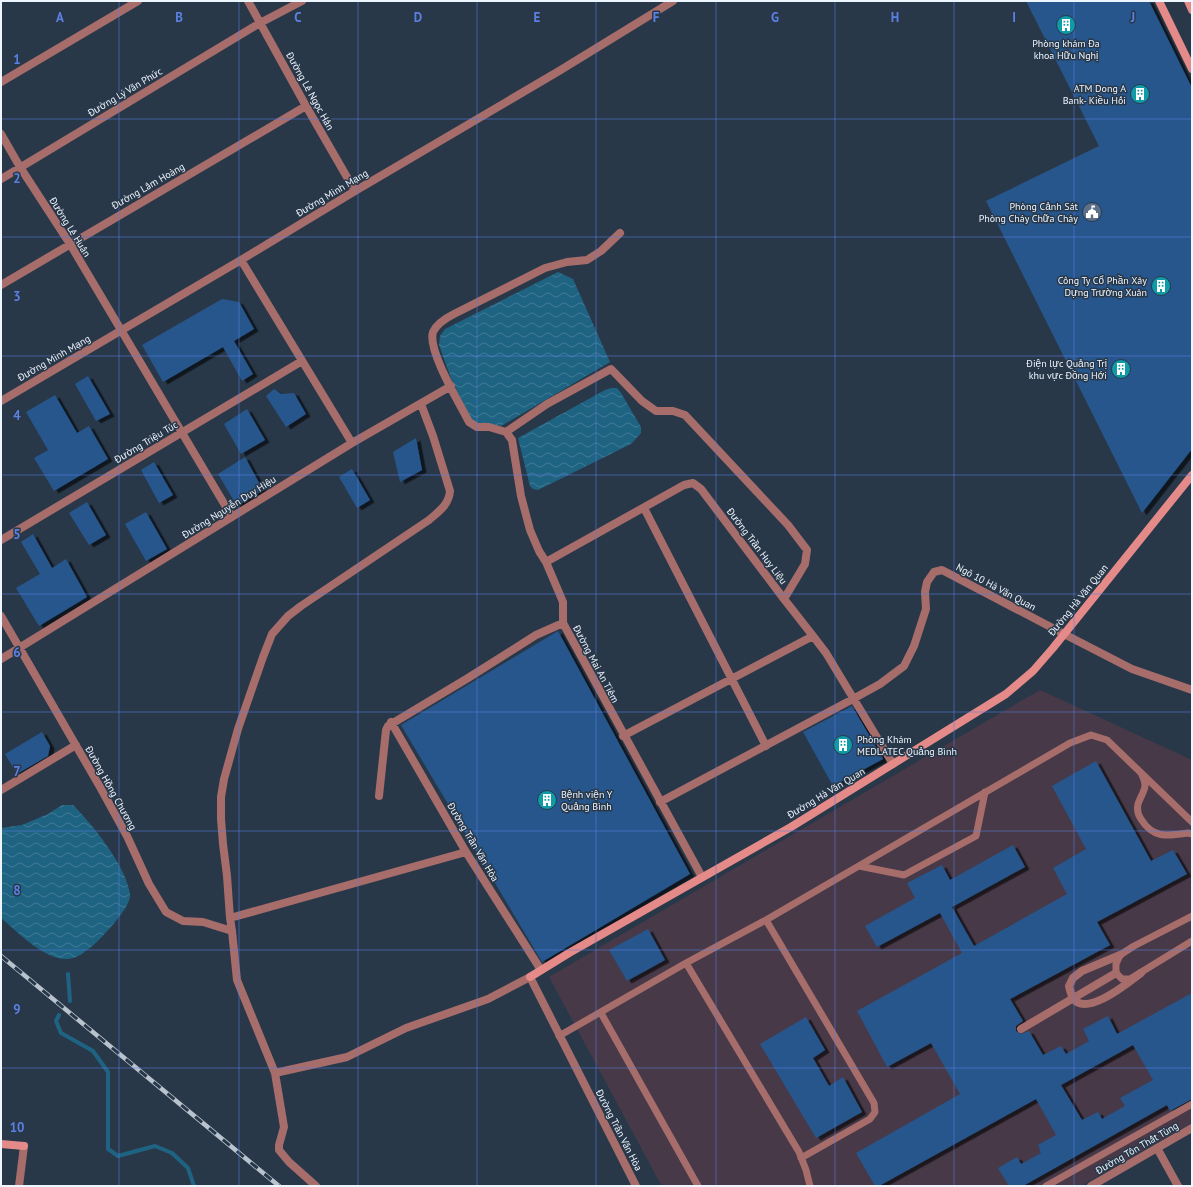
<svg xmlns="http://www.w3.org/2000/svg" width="1193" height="1187" font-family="'PT Sans',sans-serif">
<defs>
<pattern id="water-waves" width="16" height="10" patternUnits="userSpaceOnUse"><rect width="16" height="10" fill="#1f6382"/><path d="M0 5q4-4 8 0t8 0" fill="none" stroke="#407a95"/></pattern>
<filter id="shadow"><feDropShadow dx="4.5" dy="2.5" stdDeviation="0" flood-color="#0009"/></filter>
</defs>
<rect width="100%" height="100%" fill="#293849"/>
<path fill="#473947" d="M1040 690 1192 760V1123L1081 1186H664L659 1181 549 977Z"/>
<path fill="url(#water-waves)" d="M558 272 573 279 610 362 501 426 473 422 452 381 439 345 440 336 445 329Z
M611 388H617L621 393 641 427V433L631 444 538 490 533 489 530 486 518 438 605 390Z
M62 805H73C93 825 126 866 130 894 131 904 117 920 110 928 100 939 90 950 76 957 51 968 18 932 1 918V828L22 825 48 814Z"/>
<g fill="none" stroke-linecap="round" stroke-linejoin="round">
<path stroke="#1f6382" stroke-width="4" d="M68 974 70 1001
M59 1015 56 1021 61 1033 93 1051 108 1072V1149L118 1156 155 1146 172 1153 188 1168 194 1186"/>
</g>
<path fill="#27568c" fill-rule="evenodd" filter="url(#shadow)" d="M1026 1H1149L1192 88V449L1142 513 986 201 1099 146Z
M222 299 239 302 254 329 234 341 253 374 242 381 223 347 163 382 142 345Z
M88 376 110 414 96 421 75 384Z
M274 389 281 394 294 393 306 414 286 427 266 396Z
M55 395 77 433 89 426 108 459 54 491 34 458 48 450 26 412Z
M247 409 265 440 241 454 224 424Z
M416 438 422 470 400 482 393 452Z
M245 457 263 490 237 506 218 474Z
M154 462 173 495 159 503 141 470Z
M352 469 370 500 357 508 339 477Z
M87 502 106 535 89 545 69 513Z
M146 512 167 549 146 561 125 524Z
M33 534 52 568 66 559 87 597 39 626 16 588 40 574 21 542Z
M558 631 690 874 542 962 401 725Z
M852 706 883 759 833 786 803 732Z
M42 732 50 746 48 756 17 774 5 754Z
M1096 761 1151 861 1173 850 1187 874 1097 922 1110 945 1010 999 1023 1021 1016 1026V1031L1021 1034 1029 1031 1043 1055 1061 1046 1066 1054 1089 1041 1083 1029 1108 1016 1117 1034 1192 993V1099L1170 1111 1167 1105 1023 1186H1009L998 1168 1017 1157 1021 1164 1041 1153 1038 1145 1056 1135 1036 1099 879 1186H875L856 1153 960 1094 931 1043 887 1067 857 1011 962 953 940 913 877 947 865 926 915 898 907 883 942 865 950 880 1013 845 1025 867 952 907 974 946 1067 894 1053 868 1086 849 1052 786ZM1133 1045 1153 1080 1120 1098 1125 1106 1102 1119 1098 1112 1082 1120 1061 1085Z
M648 929 665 960 627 981 609 950Z
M806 1017 825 1050 813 1058 829 1086 843 1077 862 1112 816 1138 760 1044Z"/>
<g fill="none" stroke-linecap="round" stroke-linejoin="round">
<path stroke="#a66d6b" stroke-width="7" d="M1142 775C1149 788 1142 792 1138 804 1137 809 1138 815 1141 819 1153 839 1168 836 1188 833L1192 834
M859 866 904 875 976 836 985 792
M1192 916 1134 946 1120 955 1116 964V973L1122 979H1130L1192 941
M766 920 874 1103 875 1112 870 1119 801 1158
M686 963 799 1152 806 1170 810 1186
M601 1013 698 1186
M559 1036 686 963 766 920 1070 743 1091 735 1107 740 1192 822
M1046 1186 1192 1104"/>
<path stroke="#a66d6b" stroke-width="8" d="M1120 955 1082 971 1073 978 1069 986C1070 990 1071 995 1073 998 1086 1018 1129 982 1141 973
M1021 1029 1116 973"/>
<path stroke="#a66d6b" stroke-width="8" d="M248 1 306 106 355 191
M1 82 138 1
M1 134 20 167 70 244 232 517
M1 179 260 23 302 1
M620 233 601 251 587 260 567 262 545 268 454 314C446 318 437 323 433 332 427 350 460 404 469 422L477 427H489L506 432 512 440 521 496 530 530 539 551 546 562 563 602V623L702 877
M241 260 352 443
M1 285 306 106
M1 401 241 260 355 191 559 71 673 1
M506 432 547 404 611 369 642 401 656 411H673L685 415 788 525 807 550 805 564 784 599
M644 508 766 746
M1 540 302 361
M546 562 684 485 693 483 701 489 784 599 813 636 826 653 893 764
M1 616 100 787 127 836 149 884 166 912 183 921 203 922 232 931
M1 659 352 443 451 386
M391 722 466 852 541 970
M623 736 813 636
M1 790 76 745
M379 796 386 730 388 726 468 678 536 635 563 623
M660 802 853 699 880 684 904 666 914 646 926 609 925 592 927 582 934 572 942 570 1064 634 1132 669 1192 690
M230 918 466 852
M275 1073 347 1057 406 1028 488 999 530 977
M1157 1148 1178 1186
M19 1186 24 1146
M316 1186 289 1162 279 1150V1145L284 1127 275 1073 237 980 232 931 230 918 227 876 223 844 221 819V797L224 779 238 729 263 657 272 634 288 616 301 606 429 520C438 512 449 505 450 491L433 436 421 404"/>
<path stroke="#a66d6b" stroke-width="8" d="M530 977 636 1186
M1091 1186 1192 1128"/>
<path stroke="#e48a88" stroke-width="8" d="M1159 1 1192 69
M1188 1 1192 10
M530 977 569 953 791 827 1006 694 1033 671 1053 648 1192 475
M1 1144 24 1146"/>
<g stroke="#b9c3ce" stroke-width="4.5">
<path id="rail" d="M1 956 279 1186"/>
</g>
<use href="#rail" stroke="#293849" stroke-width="3" stroke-dasharray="9" stroke-linecap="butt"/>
</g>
<path fill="none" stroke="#5b80e3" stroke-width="1" stroke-opacity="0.55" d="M119 1V1186M239 1V1186M358 1V1186M477 1V1186M596 1V1186M716 1V1186M835 1V1186M954 1V1186M1074 1V1186M1 119H1192M1 237H1192M1 356H1192M1 475H1192M1 594H1192M1 712H1192M1 831H1192M1 950H1192M1 1068H1192"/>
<defs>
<g id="building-disc" transform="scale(1)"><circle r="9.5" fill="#0f9aa8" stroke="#293849"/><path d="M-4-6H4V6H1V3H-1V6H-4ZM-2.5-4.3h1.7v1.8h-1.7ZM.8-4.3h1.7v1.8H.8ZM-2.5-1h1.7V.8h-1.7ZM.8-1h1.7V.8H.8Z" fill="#fff"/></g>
<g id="civic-disc" transform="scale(1)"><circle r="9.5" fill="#5c6f8a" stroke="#293849"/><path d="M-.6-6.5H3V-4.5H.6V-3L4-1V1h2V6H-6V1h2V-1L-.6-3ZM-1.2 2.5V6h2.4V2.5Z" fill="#fff"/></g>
</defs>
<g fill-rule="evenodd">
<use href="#building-disc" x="1066" y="25"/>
<use href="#building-disc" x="1140" y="94"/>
<use href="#civic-disc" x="1092" y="212"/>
<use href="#building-disc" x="1161" y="286"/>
<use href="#building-disc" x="1121" y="369"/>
<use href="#building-disc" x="843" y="745"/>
<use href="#building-disc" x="547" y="800"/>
</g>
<g text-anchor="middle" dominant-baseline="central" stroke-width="3" stroke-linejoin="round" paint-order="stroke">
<g font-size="10" fill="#edf5fe" stroke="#293849" text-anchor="end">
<text x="1066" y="43" text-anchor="middle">Phòng khám Đa<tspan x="1066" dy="12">khoa Hữu Nghị</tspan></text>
<text x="1126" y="88">ATM Dong A<tspan x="1126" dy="12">Bank- Kiều Hối</tspan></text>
<text x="1078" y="206">Phòng Cảnh Sát<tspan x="1078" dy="12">Phòng Cháy Chữa Cháy</tspan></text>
<text x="1147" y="280">Công Ty Cổ Phần Xây<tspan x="1147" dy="12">Dựng Trường Xuân</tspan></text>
<text x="1107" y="363">Điện lực Quảng Trị<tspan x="1107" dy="12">khu vực Đồng Hới</tspan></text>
<text x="857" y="739" text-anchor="start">Phòng Khám<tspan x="857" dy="12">MEDLATEC Quảng Bình</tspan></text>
<text x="561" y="794" text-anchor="start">Bệnh viện Y<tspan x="561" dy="12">Quảng Bình</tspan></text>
</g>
<g font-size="10" fill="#edf5fe" stroke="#293849">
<text transform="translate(310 91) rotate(61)">Đường Lê Ngọc Hân</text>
<text transform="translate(125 92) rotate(-31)">Đường Lý Văn Phức</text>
<text transform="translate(148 186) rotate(-30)">Đường Lâm Hoàng</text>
<text transform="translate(332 193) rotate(-31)">Đường Minh Mạng</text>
<text transform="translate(70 227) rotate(58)">Đường Lê Huân</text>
<text transform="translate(54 358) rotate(-30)">Đường Minh Mạng</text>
<text transform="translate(146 442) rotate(-31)">Đường Triệu Túc</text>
<text transform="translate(229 507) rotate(-32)">Đường Nguyễn Duy Hiệu</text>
<text transform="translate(757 546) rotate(53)">Đường Trần Huy Liệu</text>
<text transform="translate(996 587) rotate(28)">Ngõ 10 Hà Văn Quan</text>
<text transform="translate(1078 600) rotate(-51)">Đường Hà Văn Quan</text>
<text transform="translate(596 664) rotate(62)">Đường Mai An Tiêm</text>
<text transform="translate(111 788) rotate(61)">Đường Hồng Chương</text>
<text transform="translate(826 793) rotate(-31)">Đường Hà Văn Quan</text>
<text transform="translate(473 842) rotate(59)">Đường Trần Văn Hòa</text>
<text transform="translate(619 1130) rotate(63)">Đường Trần Văn Hòa</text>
<text transform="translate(1137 1148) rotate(-30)">Đường Tôn Thất Tùng</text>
</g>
</g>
<g font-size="13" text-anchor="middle" font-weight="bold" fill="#5b80e3" stroke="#293849" stroke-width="3" stroke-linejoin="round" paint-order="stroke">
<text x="60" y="22">A</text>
<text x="179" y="22">B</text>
<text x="298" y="22">C</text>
<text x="418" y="22">D</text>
<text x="537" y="22">E</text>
<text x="656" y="22">F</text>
<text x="775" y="22">G</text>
<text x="895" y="22">H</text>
<text x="1014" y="22">I</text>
<text x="1133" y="22">J</text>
<text x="17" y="64">1</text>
<text x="17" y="183">2</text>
<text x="17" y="301">3</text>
<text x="17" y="420">4</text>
<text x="17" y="539">5</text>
<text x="17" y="657">6</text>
<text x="17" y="776">7</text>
<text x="17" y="895">8</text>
<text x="17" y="1014">9</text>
<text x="17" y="1132">10</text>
</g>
<rect width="1193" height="1187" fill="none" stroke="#edf5fe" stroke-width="4"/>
</svg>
